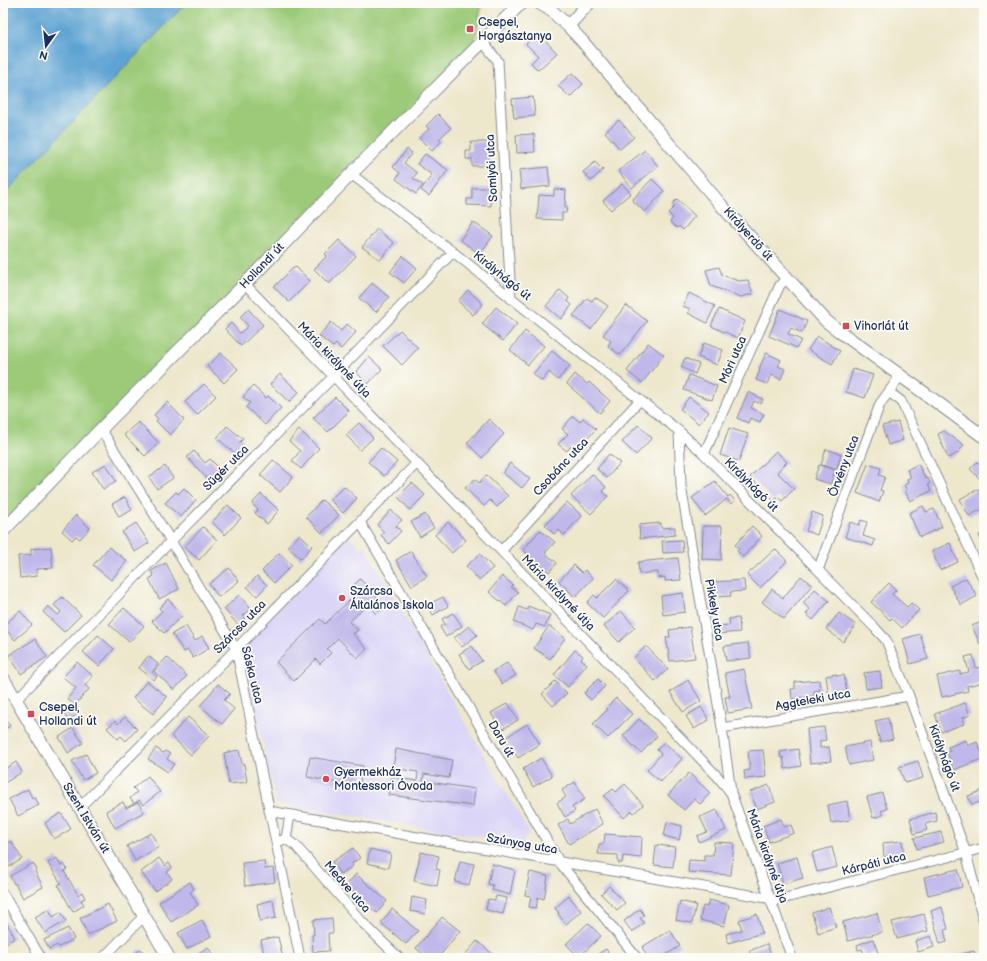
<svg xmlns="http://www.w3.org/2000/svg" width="987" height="961" font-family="'Balsamiq Sans',sans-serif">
<rect width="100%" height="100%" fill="#fdfcf7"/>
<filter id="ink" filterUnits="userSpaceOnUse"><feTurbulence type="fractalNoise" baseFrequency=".025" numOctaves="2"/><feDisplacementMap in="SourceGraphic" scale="8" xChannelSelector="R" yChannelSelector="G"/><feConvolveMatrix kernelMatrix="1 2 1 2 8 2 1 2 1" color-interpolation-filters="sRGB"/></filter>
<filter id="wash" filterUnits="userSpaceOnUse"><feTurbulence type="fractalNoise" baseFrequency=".012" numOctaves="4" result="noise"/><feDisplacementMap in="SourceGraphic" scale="16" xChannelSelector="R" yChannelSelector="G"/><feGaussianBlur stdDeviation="0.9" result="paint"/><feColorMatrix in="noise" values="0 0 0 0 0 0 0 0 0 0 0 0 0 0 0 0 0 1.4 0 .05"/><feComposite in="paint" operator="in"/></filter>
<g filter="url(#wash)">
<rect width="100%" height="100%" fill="#ede7cc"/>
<path fill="#dbd6f7" d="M349 536 360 548 364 545 448 693 529 832 522 844 277 804 240 648Z"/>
<path fill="#9cca78" stroke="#5c7c6b" d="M186 3H482L473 51 3 534V195Z"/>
<path fill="#5da3d3" stroke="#3c6998" d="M3 3H186L3 195Z"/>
<g id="blocks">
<path fill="#c0b8ea" d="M538 33 557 53 538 70 531 63 538 56 526 44Z
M572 73 583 84 570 97 558 86Z
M533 97 535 116 514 118 512 99Z
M438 114 451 128 439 139 442 141 432 151 419 138 429 129 426 126Z
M619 120 634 137 620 149 605 132Z
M534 134 535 152 517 153 516 135Z
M471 142H489V166H472V159H466V151H471Z
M407 149 412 153 404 163 417 173 413 178 423 185 416 194 396 179 400 173 393 167Z
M645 150 658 166 632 188 618 171Z
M425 154 448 170 429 196 421 190 432 175 417 164Z
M595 162 603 170 591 181 583 172Z
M548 167 550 186 521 189 519 170Z
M652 179 664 191 645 212 632 200Z
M622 184 631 193 611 210 603 201Z
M472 188H491V206L467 205V199H472Z
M554 189 566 190 565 207H567L566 213H562V220L537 219 539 195 554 196Z
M677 199 695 216 683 230 679 226 677 228 670 222 673 218 668 213 675 206 672 204Z
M473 222 493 236 480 254 460 240Z
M377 229 394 243 380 260 362 247Z
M339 240 356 256 329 284 314 269 327 256 325 254Z
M403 256 417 268 404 283 390 272Z
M295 266 310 281 289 302 274 287Z
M719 267 722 275 739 281 748 280 753 294 741 297 711 286 706 270Z
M372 283 389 297 376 312 359 298Z
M468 290 483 304 473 315 458 301Z
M560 290 569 298 567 301 572 305 561 319 546 306Z
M689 293 715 306 707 323 688 313 690 309 683 306Z
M595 297 608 306 591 329 573 316 587 298 592 301Z
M626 305 647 321 620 355 608 346 611 341 603 335Z
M496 307 517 324 503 341 482 324Z
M248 309 263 325 241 346 225 329 231 323 240 333 248 326 240 317Z
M719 309 745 321 738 338 711 326Z
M780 309 807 321 802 333 791 328 788 334 801 340 797 348 769 336Z
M331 322 341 331 347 324 356 332 341 349 336 344 333 347 319 336Z
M400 330 418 348 402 365 383 346Z
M525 331 544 346 528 365 510 350Z
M817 336 840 351 832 364 808 350Z
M648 343 664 355 642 383 627 371Z
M704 343 723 350 717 365 698 357Z
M552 351 570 366 558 380 549 372 542 381 533 374Z
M221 353 238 369 224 383 207 366Z
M766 353 781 360 778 366 785 369 781 379 771 375 767 384 756 380 760 370 759 369Z
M369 357 382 369 368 384 356 372Z
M685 358 699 364 695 374 681 367Z
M853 369 873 375 865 398 846 392Z
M280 374 299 392 289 402 270 384Z
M575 374 587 384 589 382 610 401 600 413 567 384Z
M689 375 717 386 712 400 684 390Z
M204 384 216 396 197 415 185 402Z
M253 386 266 398 268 396 281 408 265 425 246 407 250 403 243 397Z
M748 392 763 399 761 404 754 401 751 408 764 414 760 422 750 418 748 423 737 418Z
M335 397 349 411 328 432 313 418Z
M689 397 709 412 699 424 680 409Z
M167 402 184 420 170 435 156 421 158 419 154 415Z
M573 416 580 422 583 418 596 429 576 451 571 446 567 451 558 444 568 434 562 429Z
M489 419 504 434 482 458 467 443Z
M138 422 159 443 145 456 124 435Z
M898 422 903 440 888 445 882 426Z
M359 423 373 438 360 450 346 435Z
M638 425 652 438 636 455 622 442Z
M227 426 243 439 239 443 245 448 238 456 217 438Z
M729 428 748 434 739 461 720 455Z
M299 430 319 448 301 469 292 461 300 451 289 441Z
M944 431 964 445 958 453 948 458 938 434Z
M381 448 397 462 384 476 368 462Z
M826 449 841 454 837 469 821 465Z
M194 451 205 463 210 459 223 472 211 483 187 457Z
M776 451 787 462 777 472 794 489 782 501 778 497 774 501 750 477Z
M609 454 620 463 607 478 597 469Z
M273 460 293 477 280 492 260 475Z
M977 462 984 468V483L970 469Z
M510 463 530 479 522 488 503 473Z
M106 464 116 481 103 489 92 472Z
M868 464 881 468 879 475 885 477 880 490 883 491 879 502 857 493Z
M918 464 926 479 928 478 930 483 928 484 931 491 910 501 905 491 907 490 904 485 908 483 907 479 911 477 907 470Z
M819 465 835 470 831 484 814 479Z
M165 466 173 478 157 489 149 477Z
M592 474 606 487 602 491 608 496 591 514 571 496Z
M486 475 508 496 497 507 490 500 484 506 465 488 475 479 479 483Z
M715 481 728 497 730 495 735 501 731 504 727 499 705 516 692 498Z
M412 483 425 495 410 510 398 497Z
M344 486 357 498 343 513 330 500Z
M184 488 196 500 181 517 165 503 176 492 178 494Z
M978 489 984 501V508L969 516 960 499Z
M261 494 279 510 267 524 255 513 258 510 252 504Z
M125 497 132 510 119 517 112 504Z
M322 500 339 515 322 533 306 517Z
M567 502 582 516 564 535 559 530 554 534 545 525Z
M228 505 241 518 225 535 212 522Z
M923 506 926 512 934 509 942 527 920 537 909 513Z
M391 510 402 520 396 526 401 531 389 544 381 535 384 532 377 525Z
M812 512 823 516 817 535 806 531Z
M425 514 434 528 420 537 411 522Z
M76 515 90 528 80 539 76 536 72 540 62 531Z
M861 520 867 522 863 536 875 540 873 546 845 537 850 522 859 525Z
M448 522 466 540 452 553 435 535Z
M136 523 149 543 135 552 122 532Z
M661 523V528L675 527V535L640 539 639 525Z
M703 526H722L721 560 702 559Z
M752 526 762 536 743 557 737 551 739 549 735 545Z
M203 527 217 540 199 560 184 547Z
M540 530 555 542 545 553 557 563 549 572 523 550Z
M984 533V548L979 535Z
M300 534 312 546 301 559 288 547Z
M682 540 683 552 663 553 662 541Z
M950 543 958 562 940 570 932 551Z
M51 547 53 568 36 569 37 576 20 578 18 556 31 555V549Z
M109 547 127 561 111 580 93 565Z
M775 549 787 561 760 588 747 575Z
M411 551 427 576 412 586 396 560Z
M279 553 292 565 274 583 262 571Z
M480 554 493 568 479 580 466 566Z
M678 558 681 580 665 581V577L658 578V572L639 574 638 562Z
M166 563 179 589 159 599 149 579 154 576 151 571Z
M574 565 582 573 585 570 593 578 575 597 559 581Z
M229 568 239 581 219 597 209 584Z
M257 576 267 585 257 596 247 587Z
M502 576 513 585 511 587 518 592 506 606 489 592Z
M801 576 812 585 784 619 762 602 772 589 783 598Z
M966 578 977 596 961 605 950 586Z
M360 579 385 605 376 614 367 605 349 622 358 630 353 634 367 649 357 658 338 638 327 649 331 653 320 664 316 659 294 681 276 662 320 619 325 624 356 594 351 588Z
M616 579 629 591 603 618 587 603 594 595 597 598Z
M744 580 745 591 730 592 731 596 715 597 714 582Z
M889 583 896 590 892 594 907 607 911 603 919 610 902 628 892 618 890 620 871 602Z
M815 589 829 601 813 620 806 614 810 609 803 603Z
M683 593 685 612 663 615 661 596Z
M239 595 251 609 243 616 245 618 238 625 224 609Z
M62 597 81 615 64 632 43 612 48 606 58 615 61 612 54 605Z
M443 597 448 606 433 615 427 605Z
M168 599 183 615 164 633 152 621 162 611 159 608Z
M528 606 550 615 545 627 536 624 533 630 514 622 519 607 527 610Z
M124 608 144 626 129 642 109 624Z
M20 611 32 625 15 640 3 626Z
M621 611 635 627 619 642 604 626Z
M453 613 462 626 446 637 440 627 445 624 442 619Z
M839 613 856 625 843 642 826 629Z
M739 618 740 632 717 634 716 626 730 625 729 619Z
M984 621V642L980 644 972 626Z
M186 626 195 641 202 636 209 648 193 658 188 650 184 652 172 634Z
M469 626 477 635 462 647 454 638Z
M549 626 565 638 550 659 534 648Z
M690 627 695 658 670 661 666 637H670L669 630Z
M920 634 928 659 910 664 903 639Z
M98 635 114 649 99 666 83 652Z
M35 639 47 657 21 674 9 655Z
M748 643 751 658 726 661 724 646Z
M472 646 482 661 469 669 459 654Z
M646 646 668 669 655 681 634 658Z
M575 650 583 656 581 659 587 664 568 687 554 675Z
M973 655 976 668 984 667V682L967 686 968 691 942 697 937 676 960 671V674L969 672 965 657Z
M148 656 158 664 152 672 157 676 154 680 139 668Z
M167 657 187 676 174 690 154 671Z
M77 662 93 676 85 685 89 689 75 705 67 699 76 688 63 677Z
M507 663 516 675 502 684 493 671Z
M744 669 752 709 728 713 725 697H730L725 673Z
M880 671 882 687 866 689 864 673Z
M836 674 837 676 844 675 847 694 829 697 826 676Z
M598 679 605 686 591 700 584 693Z
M688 680 701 701 683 712 670 692Z
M819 680 820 690 814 691V696L792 699 791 689H795V682Z
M147 681 167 697 153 714 133 698Z
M555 681 567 693 553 706 542 694Z
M218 684 230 694 224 700 234 709 222 724 200 706Z
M616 698 632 714 608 738 593 724 608 709 606 708Z
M508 703 518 720 501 730 491 713Z
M965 703 970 715 962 718 964 724 941 732 935 714Z
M74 705 78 714 68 720 63 711Z
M701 707 709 720 694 729 686 716Z
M3 714 10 726 3 730Z
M125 717 137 729 126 741 121 736 118 739 107 728 115 721 118 724Z
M188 717 209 736 191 755 171 736Z
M888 718 893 739 880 742 875 721Z
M639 719 657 736 641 753 623 736Z
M527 724 540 744 518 758 505 738Z
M824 727 826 740 820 741V748L829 747 831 761 810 763 807 729Z
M73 728 83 743 68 753 59 737Z
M966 740 968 746 977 742 984 758 954 770 947 752 950 751 948 747Z
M664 742 682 759 661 782 647 770 661 754 657 750Z
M870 742 873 760 849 765 845 747Z
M156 748 163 753 165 751 170 754 167 759 174 764 168 772 148 759Z
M396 749 452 760 449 778 424 774 423 781 475 789 473 806 389 795 392 777 417 781 418 772 393 768Z
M798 749 801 766 785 769 783 757 781 758 780 752Z
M239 750 242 764H244L247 782 229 784 224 753Z
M763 750 766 777 745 779 744 771 750 770 748 751Z
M86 754 96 773 83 780 72 761Z
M310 757 363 766 359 787 307 777Z
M541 758 552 776 533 787 523 769Z
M918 761 923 778 905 783 899 767Z
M16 762 22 772 3 784V766L5 769Z
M689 773 710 793 700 804 694 799 684 810 668 795Z
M148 776 160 792 143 805 139 800 134 804 130 798 137 792 133 788Z
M575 782 585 799 572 807 575 811 565 817 557 803 566 797 562 790Z
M625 784 643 805 634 813 632 811 624 818 604 796 613 789 616 792Z
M769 785 775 802 757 809 750 792Z
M28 789 32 798 35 797 39 805 18 816 9 799Z
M984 790V800L972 805 968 796Z
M882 793 887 809 881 811 883 815 873 818 867 797Z
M847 801 850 820 831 823 828 805Z
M123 802 126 808 138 802 144 812 115 828 106 811Z
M595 809 603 824 569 844 558 825 568 819 570 824Z
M717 810 726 830 699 842 697 836 707 832 700 817Z
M935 812 937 821 925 824 927 830 914 834 910 819Z
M61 813 71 829 54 839 45 823Z
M781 819 784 827 791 825 794 833 769 842 763 826Z
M667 822 682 826 679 840 664 836Z
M941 832 944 842 917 849 914 838Z
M151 833 159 847 135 861 127 846Z
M605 834 642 837 641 858 623 856 622 863H618V855L598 854 599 844H604Z
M11 841 22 859 7 868 3 860V846Z
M902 841 904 855 884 857 883 843Z
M714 842 734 843 731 875 688 872 689 860 704 861V855H713Z
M656 845 675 847 673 867 654 865Z
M832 847 837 867 817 872 812 853Z
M353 848 360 858 352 863 353 866 340 874 332 862Z
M370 849 391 854 388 868 367 863Z
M421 852 439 856 436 869 440 870 437 886 414 881Z
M797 857 803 878 783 884 777 863Z
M57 858 61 866 64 864 67 869 64 871 78 895 82 892 85 898 81 900 84 905 73 912 58 885 61 883 48 863Z
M159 858 165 866 169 863 172 868 167 872 172 879 155 891 141 872Z
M264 861 265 869 273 868 275 882 245 886 242 863Z
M460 861 474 864 469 885 455 882Z
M33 863 37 870 35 871 43 887 23 898 15 883 14 884 10 876Z
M492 864 515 870 510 895 492 890 493 885 488 884Z
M958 869 962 887 928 895 924 877Z
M530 872 548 876 544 899 538 897 536 908 529 907 531 896 525 895Z
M356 874 387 901 377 913 346 886Z
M190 882 194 889 190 892 198 905 171 922 159 902Z
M609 886 625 903 617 910 601 894Z
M496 896 507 898 503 914 486 910 488 899 495 900Z
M569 896 581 911 566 924 558 914 559 913 555 908Z
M412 897 427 900 425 914 410 911Z
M273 900 276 918 260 921 257 904Z
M709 900 729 905 724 926 700 920 703 906 707 907Z
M680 901 696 905 692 923 676 920Z
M108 904 117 921 88 935 80 918Z
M829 907 836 927 818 933 812 913Z
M942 907 948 929 944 930 947 942 940 944 931 911Z
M49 909 53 917 61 912 66 921 45 933 35 917Z
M392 909 418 931 406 944 381 923Z
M640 909 644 915 640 918 644 923 632 932 624 921Z
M877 913 882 932 848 941 843 922Z
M757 914 762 933 728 943 726 934 742 930 739 920Z
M924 914 928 931 897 939 892 922Z
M442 917 460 931 438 958H421L424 955 416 948Z
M332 918 333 933H328L329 951 313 952 312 935H314L313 920Z
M5 920 15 938 3 945V922Z
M202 920 211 936 187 949 178 933Z
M588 923 601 936 579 957 566 944Z
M68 928 74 939 59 947 57 945 49 949 44 940Z
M670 930 680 946 661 958H648L642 947Z
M931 936 934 947 918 952 915 941Z
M278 937 283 958H265L261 940Z
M873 939 878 953 865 957 862 949 858 950 857 945Z
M477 941 495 956 493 958H468L465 955Z
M767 944 772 958H752L749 951Z
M208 947 215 958H190Z
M141 949 147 958H128Z
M606 949 612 958H592Z
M974 951 976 958H954V956Z"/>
</g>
</g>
<g filter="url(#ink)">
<use href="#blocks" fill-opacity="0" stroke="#848b95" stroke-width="1"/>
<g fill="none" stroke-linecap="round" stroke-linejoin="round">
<g stroke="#848b95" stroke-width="11">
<path id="minor" d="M482 41 498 61 511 299
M351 174 453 252 679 431 704 454 875 628 886 640 909 696 966 853 984 923
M245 284 718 777 731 793 792 958
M889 392 901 401 984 580
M101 429 171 541 236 649 300 958
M679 431 681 486 722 728 731 792
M704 454 780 285 787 278
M360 522 560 863 637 958
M501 551 640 400
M818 570 880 404 901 375
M16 700 171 541 333 377 453 252
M722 728 909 696
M80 807 236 649 417 463
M269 811 778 900 984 848
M286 839 290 815
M276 842 286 839 296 846 363 923 399 958
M3 894 41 958
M103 958 144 916"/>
</g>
<g stroke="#848b95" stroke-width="14">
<path id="tertiary" d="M539 3 546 7 552 11 568 26 583 42 606 70 722 206 826 321 839 331 923 392 984 437
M568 26 589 3
M3 531 101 429 245 284 351 174 517 7 523 3
M3 678 169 958"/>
</g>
<use href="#minor" stroke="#fff" stroke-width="9"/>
<use href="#tertiary" stroke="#fff" stroke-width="12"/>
</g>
</g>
<g fill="#d1495b" stroke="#fdfcf7" stroke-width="1.5">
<rect x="466" y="25" width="8" height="8" rx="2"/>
<rect x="842" y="322" width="8" height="8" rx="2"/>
<circle cx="342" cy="598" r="4"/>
<rect x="27" y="710" width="8" height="8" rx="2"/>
<circle cx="326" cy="779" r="4"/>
</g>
<g text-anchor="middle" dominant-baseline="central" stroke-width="3.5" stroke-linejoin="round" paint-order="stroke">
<g font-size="12" fill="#1b2f5e" stroke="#fdfcf7" text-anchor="start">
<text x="478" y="22">Csepel,<tspan x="478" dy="14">Horgásztanya</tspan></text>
<text x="854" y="326">Vihorlát út</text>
<text x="350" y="591">Szárcsa<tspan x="350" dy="14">Általános Iskola</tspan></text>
<text x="39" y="707">Csepel,<tspan x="39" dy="14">Hollandi út</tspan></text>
<text x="334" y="772">Gyermekház<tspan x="334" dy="14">Montessori Óvoda</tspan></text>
</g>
<g font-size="12" fill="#1b2f5e" stroke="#fdfcf7">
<text transform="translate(492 168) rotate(-93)">Somlyói utca</text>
<text transform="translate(748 234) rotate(48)">Királyerdő út</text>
<text transform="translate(262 266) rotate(-46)">Hollandi út</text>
<text transform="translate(502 276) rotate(39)">Királyhágó út</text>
<text transform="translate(334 360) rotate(46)">Mária királyné útja</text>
<text transform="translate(733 360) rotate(-66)">Móri utca</text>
<text transform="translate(844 466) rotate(-69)">Örvény utca</text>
<text transform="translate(561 467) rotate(-47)">Csobánc utca</text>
<text transform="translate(226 468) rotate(-45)">Sügér utca</text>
<text transform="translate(751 485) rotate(45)">Királyhágó út</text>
<text transform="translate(558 593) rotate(46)">Mária királyné útja</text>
<text transform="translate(714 610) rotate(80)">Pikkely utca</text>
<text transform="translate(240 627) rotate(-46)">Szárcsa utca</text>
<text transform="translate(252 675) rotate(76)">Sáska utca</text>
<text transform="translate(813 700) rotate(-10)">Aggteleki utca</text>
<text transform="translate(501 739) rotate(60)">Daru út</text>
<text transform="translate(944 758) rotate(70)">Királyhágó út</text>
<text transform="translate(86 818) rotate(59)">Szent István út</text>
<text transform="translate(522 844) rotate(10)">Szúnyog utca</text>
<text transform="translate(767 856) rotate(70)">Mária királyné útja</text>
<text transform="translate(874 864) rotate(-14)">Kárpáti utca</text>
<text transform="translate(347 887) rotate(49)">Medve utca</text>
</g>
</g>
<rect width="987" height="961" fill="none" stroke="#fdfcf7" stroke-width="16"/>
<g transform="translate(46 46) rotate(195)" stroke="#fdfcf7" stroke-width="3" paint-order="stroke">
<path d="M0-3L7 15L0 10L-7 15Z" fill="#1b2f5e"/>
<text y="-6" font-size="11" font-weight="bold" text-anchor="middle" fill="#1b2f5e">N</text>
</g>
</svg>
